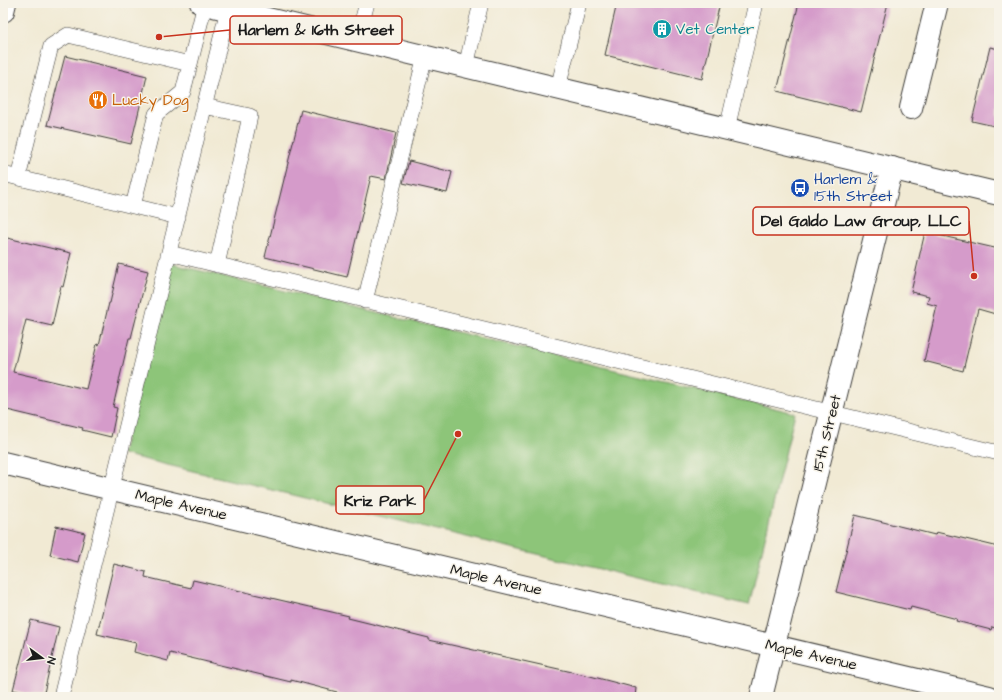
<svg xmlns="http://www.w3.org/2000/svg" width="1002" height="700" font-family="'Architects Daughter',sans-serif">
<rect width="100%" height="100%" fill="#f7f3e8"/>
<filter id="ink" filterUnits="userSpaceOnUse"><feTurbulence type="fractalNoise" baseFrequency=".025" numOctaves="2"/><feDisplacementMap in="SourceGraphic" scale="8" xChannelSelector="R" yChannelSelector="G"/><feConvolveMatrix kernelMatrix="1 2 1 2 8 2 1 2 1" color-interpolation-filters="sRGB"/></filter>
<filter id="wash" filterUnits="userSpaceOnUse"><feTurbulence type="fractalNoise" baseFrequency=".012" numOctaves="4" result="noise"/><feDisplacementMap in="SourceGraphic" scale="16" xChannelSelector="R" yChannelSelector="G"/><feGaussianBlur stdDeviation="0.9" result="paint"/><feColorMatrix in="noise" values="0 0 0 0 0 0 0 0 0 0 0 0 0 0 0 0 0 1.4 0 .05"/><feComposite in="paint" operator="in"/></filter>
<g filter="url(#wash)">
<rect width="100%" height="100%" fill="#f1ead4"/>
<path fill="#8dc579" stroke="#54704a" d="M168 263 795 413 749 605 122 454Z"/>
<g id="blocks">
<path fill="#d59bca" d="M617 3H720L702 79 605 55Z
M799 3H888L861 112 777 91Z
M990 47 999 49V127L972 121Z
M65 56 147 76 131 144 47 125Z
M301 110 396 133 386 179 371 176 347 277 265 257Z
M409 161 452 172 447 193 403 183Z
M925 232 999 249V315L978 309 963 371 924 361 937 306 927 303 929 296 911 292Z
M3 237 71 253 63 287 61 286 52 326 26 320 13 372 86 389 97 344 99 345 109 303H110L119 264 148 271 131 338H129L113 407 117 408 111 437 82 430 83 428 3 409Z
M855 515 935 535 936 532 999 547V629L992 627 991 630 956 621 957 619 911 607 910 610 836 592Z
M56 526 85 533 78 562 50 555Z
M114 564 146 572 145 577 191 588 193 580 349 616 348 618 429 638V640L590 676 636 688 635 697H351L337 694V692L291 680V682L170 653 168 661 134 652 136 643 97 634Z
M31 620 59 627 43 697 13 690Z"/>
</g>
</g>
<g filter="url(#ink)">
<use href="#blocks" fill-opacity="0" stroke="#3c3b38" stroke-width="1"/>
<g fill="none" stroke-linecap="round" stroke-linejoin="round">
<g stroke="#3c3b38" stroke-width="16">
<path id="service" d="M357 40 367 3
M466 66 481 3
M558 88 579 3
M204 106 250 116 217 265
M727 129 756 3
M3 174 133 206 156 114 183 92 205 4
M18 178 51 46 68 35 190 64
M133 206 178 217
M169 253 999 453
M365 301 425 56
M61 697 228 9"/>
</g>
<g stroke="#3c3b38" stroke-width="24">
<path id="minor" d="M911 108 937 3
M3 463 989 697
M761 697 892 168"/>
</g>
<g stroke="#3c3b38" stroke-width="24">
<path id="tertiary" d="M3 11 5 3"/>
</g>
<g stroke="#3c3b38" stroke-width="24">
<path id="primary" d="M201 3 999 194"/>
</g>
<use href="#service" stroke="#fff" stroke-width="15"/>
<use href="#minor" stroke="#fff" stroke-width="22"/>
<use href="#tertiary" stroke="#fff" stroke-width="22"/>
<use href="#primary" stroke="#fff" stroke-width="22"/>
</g>
</g>
<defs>
<g id="building-disc" transform="scale(1)"><circle r="9.5" fill="#0f9aa8" stroke="#f7f3e8"/><path d="M-4-6H4V6H1V3H-1V6H-4ZM-2.5-4.3h1.7v1.8h-1.7ZM.8-4.3h1.7v1.8H.8ZM-2.5-1h1.7V.8h-1.7ZM.8-1h1.7V.8H.8Z" fill="#fff"/></g>
<g id="restaurant-disc" transform="scale(1)"><circle r="9.5" fill="#e8710a" stroke="#f7f3e8"/><path d="M-5-6h1v4h1v-4h1v4h1v-4h1v5L-1.5 .5V6h-2V.5L-5-1ZM5-6V6H3V1.5H1.5Q1.5-4 5-6Z" fill="#fff"/></g>
<g id="bus-disc" transform="scale(1)"><circle r="9.5" fill="#1a4fb4" stroke="#f7f3e8"/><path d="M-5-6H5V4H4V6H2V4H-2V6H-4V4H-5ZM-3.5-4V0h7V-4ZM-3.5 1.2v1.5H-2V1.2ZM2 1.2v1.5H3.5V1.2Z" fill="#fff"/></g>
</defs>
<g fill-rule="evenodd">
<use href="#building-disc" x="662" y="29"/>
<use href="#restaurant-disc" x="98" y="100"/>
<use href="#bus-disc" x="800" y="188"/>
</g>
<g text-anchor="middle" dominant-baseline="central" stroke-width="3" stroke-linejoin="round" paint-order="stroke">
<g font-size="15" fill="#0d838f" stroke="#f7f3e8" text-anchor="start">
<text x="676" y="29">Vet Center</text>
</g>
<g font-size="15" fill="#c56008" stroke="#f7f3e8" text-anchor="start">
<text x="112" y="100">Lucky Dog</text>
</g>
<g font-size="15" fill="#164399" stroke="#f7f3e8" text-anchor="start">
<text x="814" y="179">Harlem &amp;<tspan x="814" dy="17">15th Street</tspan></text>
</g>
<g font-size="15" fill="#1c1c1c" stroke="#f7f3e8">
<text transform="translate(827 433) rotate(-76)">15th Street</text>
<text transform="translate(181 505) rotate(13)">Maple Avenue</text>
<text transform="translate(496 580) rotate(13)">Maple Avenue</text>
<text transform="translate(811 655) rotate(13)">Maple Avenue</text>
</g>
</g>
<path fill="none" stroke="#c8321e" stroke-width="1.5" d="M159 37L230 30M974 276L969 221M458 434L424 500"/>
<g fill="#c8321e" stroke="#f7f3e8" stroke-width="1.5">
<circle cx="159" cy="37" r="4"/>
<circle cx="974" cy="276" r="4"/>
<circle cx="458" cy="434" r="4"/>
</g>
<g fill="#f7f3e8" stroke="#c8321e" stroke-width="1.5">
<rect x="230" y="16" width="172" height="28" rx="4"/>
<rect x="753" y="207" width="216" height="28" rx="4"/>
<rect x="336" y="486" width="88" height="28" rx="4"/>
</g>
<g font-size="16" text-anchor="middle" font-weight="bold" fill="#1c1c1c">
<text x="316" y="35">Harlem &amp; 16th Street</text>
<text x="861" y="226">Del Galdo Law Group, LLC</text>
<text x="380" y="506">Kriz Park</text>
</g>
<rect width="1002" height="700" fill="none" stroke="#f7f3e8" stroke-width="16"/>
<g transform="translate(42 658) rotate(105)" stroke="#f7f3e8" stroke-width="3" paint-order="stroke">
<path d="M0-3L7 15L0 10L-7 15Z" fill="#1c1c1c"/>
<text y="-6" font-size="11" font-weight="bold" text-anchor="middle" fill="#1c1c1c">N</text>
</g>
</svg>
